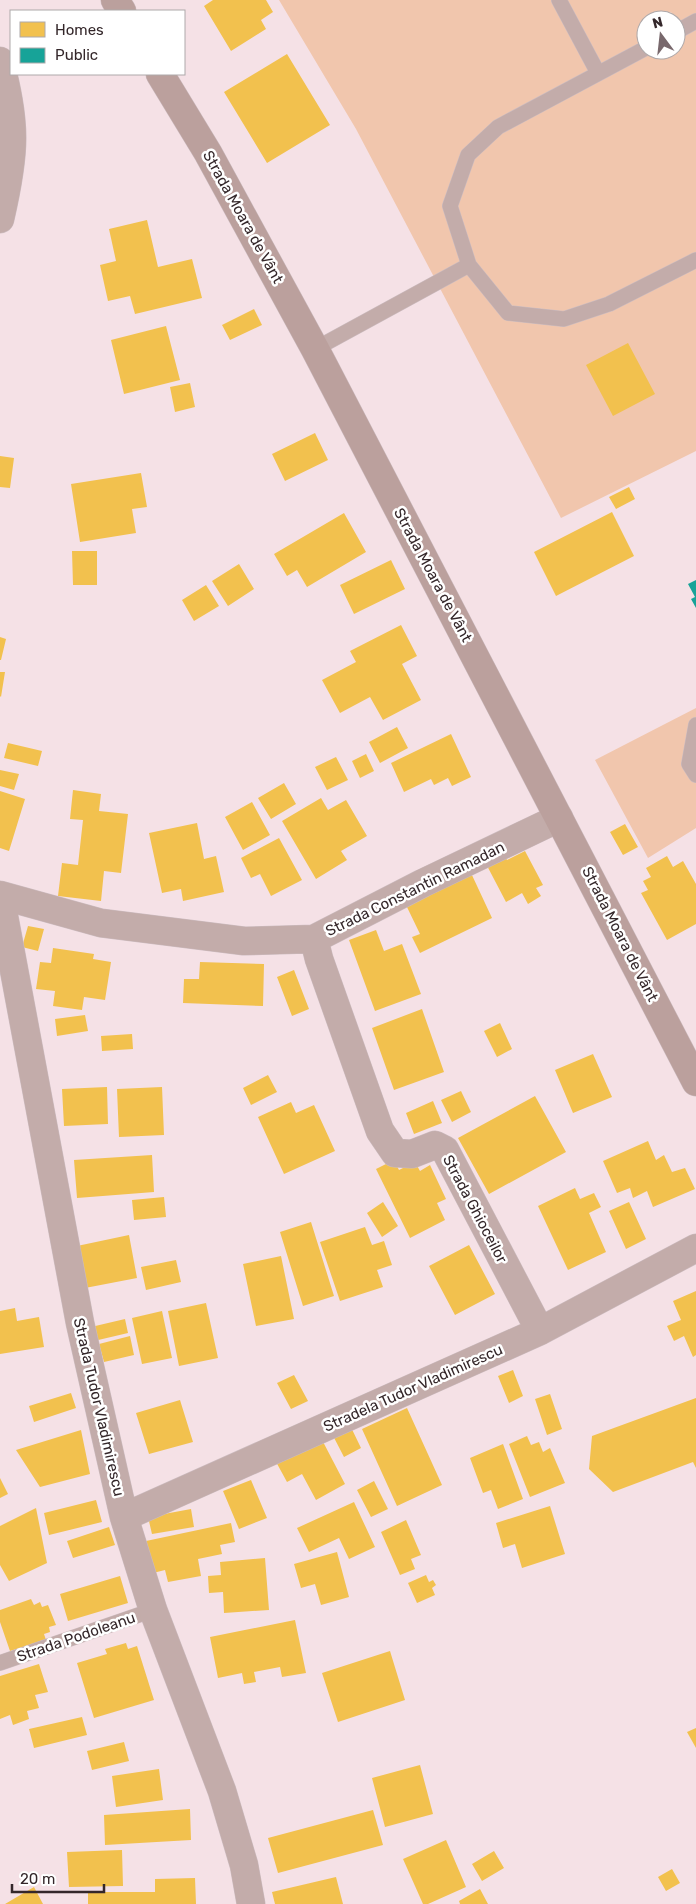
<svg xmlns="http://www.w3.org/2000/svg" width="696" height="1904" font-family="Rubik,sans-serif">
<rect width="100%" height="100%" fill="#f5e1e6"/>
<path fill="#f1c6ad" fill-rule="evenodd" d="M279 0H696V451L561 518 356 129ZM646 20H676V50H646Z
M696 708V828L648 858 595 760Z"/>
<path fill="#f2c14e" d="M213 0H266L273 12 261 20 266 29 231 51 204 6Z
M287 54 330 125 267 163 224 92Z
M147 220 158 267 192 259 202 298 135 314 130 296 108 301 100 265 116 261 109 229Z
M254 309 262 325 230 340 222 325Z
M166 326 180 380 124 394 111 340Z
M628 343 655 394 613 416 586 365Z
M190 383 195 407 175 412 170 387Z
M315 433 328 460 285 481 272 454Z
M0 456 14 458 10 488 0 487Z
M141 473 147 507 132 509 136 533 80 542 71 484Z
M629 487 635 499 616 509 609 497Z
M612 512 634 556 556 596 534 552Z
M344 513 366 552 307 587 297 570 287 576 274 554Z
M72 551H97V585H73Z
M391 560 405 589 354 614 340 585Z
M239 564 254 589 228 606 212 581Z
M206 585 219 606 194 621 182 600Z
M401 625 417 656 402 664 421 700 383 720 370 697 340 713 322 680 356 662 350 651Z
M0 637 6 639 1 660H0Z
M0 672H5L1 697 0 696Z
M397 727 408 748 380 763 369 742Z
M451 734 471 777 452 786 448 778 434 785 431 779 404 792 391 763Z
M8 743 42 751 38 766 4 758Z
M366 754 374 771 360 778 352 761Z
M336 757 348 780 327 790 315 767Z
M0 770 19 774 14 790 0 786Z
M284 783 296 804 271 819 258 798Z
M73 790 101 794 99 811 128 814 121 873 104 871 101 901 58 896 62 863 78 865 83 820 70 819Z
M0 791 25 799 9 851 0 848Z
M321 798 328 810 346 800 367 836 341 851 347 860 316 879 282 821Z
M252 802 270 835 243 850 225 817Z
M197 823 204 859 216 856 224 892 183 901 181 889 162 893 149 833Z
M625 824 638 847 623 855 610 832Z
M279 838 302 880 271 896 260 874 251 878 241 858Z
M502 851 507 860 525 851 543 885 536 888 541 896 528 904 522 893 506 902 484 860Z
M667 856 673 867 683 861 696 884V924L667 940 641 893 648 890 643 881 651 877 646 868Z
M471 873 492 918 420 953 412 937 420 934 406 905Z
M28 926 44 929 38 951 22 947Z
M376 930 384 951 402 944 421 994 375 1011 349 940Z
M53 948 94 954 93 959 111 962 105 1000 84 997 82 1010 53 1006 55 991 36 989 40 962 51 963Z
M200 962 264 964 263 1006 183 1003 184 979H199Z
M294 970 309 1009 292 1016 277 977Z
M422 1009 444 1072 394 1090 372 1028Z
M85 1015 88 1031 57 1036 55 1019Z
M500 1023 512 1049 497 1057 484 1031Z
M132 1034 133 1049 102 1051 101 1036Z
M593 1054 612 1097 573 1113 555 1070Z
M268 1075 277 1092 251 1105 243 1088Z
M107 1087 108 1124 64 1126 62 1089Z
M162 1087 164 1135 119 1137 117 1089Z
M461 1091 471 1112 452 1122 441 1100Z
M535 1096 566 1152 489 1194 458 1138Z
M433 1101 442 1123 414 1134 406 1113Z
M291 1102 296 1113 314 1105 335 1151 284 1174 258 1117Z
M648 1141 656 1160 664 1155 672 1172 685 1168 695 1189 653 1207 647 1191 633 1198 630 1188 617 1193 603 1161Z
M152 1155 154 1192 77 1198 74 1160Z
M394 1160 399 1170 415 1162 420 1171 430 1165 446 1199 437 1203 445 1220 410 1238 376 1169Z
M575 1188 580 1199 594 1193 601 1207 589 1213 606 1252 568 1270 538 1206Z
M164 1197 166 1217 134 1220 132 1200Z
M383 1202 398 1226 382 1237 367 1213Z
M629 1202 646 1239 626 1249 609 1211Z
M311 1222 334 1296 303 1306 280 1232Z
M365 1227 372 1245 384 1241 392 1265 377 1270 383 1287 340 1301 320 1242Z
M129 1235 137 1278 85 1288 77 1246Z
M469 1245 495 1294 455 1315 429 1266Z
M281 1256 294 1319 256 1326 243 1264Z
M176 1260 181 1282 146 1290 141 1267Z
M696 1291V1355L693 1357 684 1336 674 1341 667 1326 681 1320 673 1301Z
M206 1303 218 1358 179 1366 168 1311Z
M15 1308 17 1321 39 1317 44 1347 0 1354V1311Z
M162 1311 172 1358 142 1364 132 1318Z
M125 1319 128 1333 94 1341 91 1327Z
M130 1336 134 1355 104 1362 99 1344Z
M513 1370 523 1396 509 1403 498 1376Z
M294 1375 308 1401 291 1409 277 1383Z
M71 1393 76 1408 34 1422 29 1406Z
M550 1394 562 1429 547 1435 535 1399Z
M696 1398V1468L693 1462 613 1492 589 1469 592 1436Z
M180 1400 193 1442 149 1454 136 1413Z
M407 1408 442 1485 397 1506 362 1429Z
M347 1419 361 1448 344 1457 329 1428Z
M81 1430 90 1474 40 1487 16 1450Z
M320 1436 345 1484 316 1500 302 1474 287 1482 275 1460Z
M527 1436 531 1445 539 1442 543 1452 550 1448 565 1483 530 1497 509 1444Z
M503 1444 523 1499 498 1509 491 1490 483 1493 470 1458Z
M0 1478 8 1494 0 1498Z
M251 1480 267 1518 239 1529 223 1491Z
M374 1481 388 1509 371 1517 357 1490Z
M96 1500 102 1522 49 1535 44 1513Z
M354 1502 375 1547 349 1559 339 1538 309 1552 297 1528Z
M550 1506 565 1554 522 1568 515 1544 503 1548 496 1523Z
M36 1508 47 1563 9 1581 0 1565V1526Z
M191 1509 194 1527 152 1534 148 1517Z
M406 1520 421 1555 411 1559 415 1569 400 1575 381 1532Z
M231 1523 235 1542 220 1545 222 1554 198 1559 201 1576 168 1582 165 1570 153 1573 146 1541Z
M109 1527 115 1545 73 1558 67 1541Z
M337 1552 349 1597 321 1605 315 1584 301 1588 294 1564Z
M265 1558 269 1610 224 1613 223 1592 209 1593 208 1576 221 1575 220 1562Z
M426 1575 429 1582 433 1580 436 1585 432 1588 435 1595 417 1603 408 1583Z
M120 1576 128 1603 68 1621 60 1594Z
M31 1599 34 1605 40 1602 42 1607 48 1605 56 1625 49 1627 50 1632 44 1634 46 1640 10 1651 0 1622V1610Z
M295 1620 306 1673 282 1677 280 1667 254 1672 256 1682 244 1684 242 1673 218 1678 210 1637Z
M126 1643 128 1649 137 1646 154 1700 94 1718 77 1663 107 1654 105 1649Z
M390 1651 405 1700 338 1722 322 1673Z
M39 1664 48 1692 35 1695 39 1708 27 1711 29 1719 13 1725 10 1715 0 1719V1676Z
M82 1717 87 1735 34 1748 29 1729Z
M696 1728V1748L687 1732Z
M124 1742 129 1761 92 1770 87 1751Z
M420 1765 433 1814 385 1827 372 1778Z
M159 1769 163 1800 116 1807 112 1776Z
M190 1809 191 1840 105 1845 104 1815Z
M373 1810 383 1845 278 1873 268 1838Z
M446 1840 466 1887 428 1904H423L403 1859Z
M122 1850 123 1886 69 1887 67 1852Z
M494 1851 504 1868 482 1881 472 1864Z
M672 1869 680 1883 666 1891 658 1877Z
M336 1877 343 1904H275L272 1892Z
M195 1878 196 1904H88V1892H155V1879Z
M34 1887 43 1904H5Z
M480 1889 488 1904H460L459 1901Z"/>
<path fill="#17a398" d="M696 580V608L691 599 695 597 688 584Z"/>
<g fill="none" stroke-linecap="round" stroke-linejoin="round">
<g stroke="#cdbdc1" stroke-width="16">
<path id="service" d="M559 0 598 73
M676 32 696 21
M646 48 498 127 468 155 450 206 469 265 508 313 564 319 609 304 696 260
M315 349 469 265
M696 725 689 764 696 775
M0 1663 153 1610"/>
</g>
<g stroke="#cdbdc1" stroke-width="29">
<path id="minor" d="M0 61C6 86 12 112 12 138 12 165 6 193 0 219
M0 895 80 1323 124 1517 153 1610 222 1791 244 1865 251 1904
M0 895 101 923 244 941 314 939 423 883 559 818
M314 939 319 959 380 1131 395 1153 412 1154 435 1145 445 1150 540 1331
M124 1517 540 1331 696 1248"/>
</g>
<g stroke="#cdbdc1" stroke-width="29">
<path id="secondary" d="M115 0 122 11
M160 74 208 153 315 349 696 1082"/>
</g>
<use href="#service" stroke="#c3acaa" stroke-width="15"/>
<use href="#minor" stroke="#c3acaa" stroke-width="28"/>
<use href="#secondary" stroke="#bba09d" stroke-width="28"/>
</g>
<g text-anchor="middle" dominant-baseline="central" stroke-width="5" stroke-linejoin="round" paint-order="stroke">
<g font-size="15" fill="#34272a" stroke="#fff">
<text transform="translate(243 217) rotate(61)">Strada Moara de Vânt</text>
<text transform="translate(433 575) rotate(62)">Strada Moara de Vânt</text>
<text transform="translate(415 889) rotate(-26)">Strada Constantin Ramadan</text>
<text transform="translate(620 934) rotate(63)">Strada Moara de Vânt</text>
<text transform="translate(475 1209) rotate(62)">Strada Ghioceilor</text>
<text transform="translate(413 1388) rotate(-24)">Stradela Tudor Vladimirescu</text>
<text transform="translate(99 1407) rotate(77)">Strada Tudor Vladimirescu</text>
<text transform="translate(76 1637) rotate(-19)">Strada Podoleanu</text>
</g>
</g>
<rect x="10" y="10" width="175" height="65" fill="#ffffff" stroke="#aea9aa"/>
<rect x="20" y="22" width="25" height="15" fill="#f2c14e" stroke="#aea9aa"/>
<text x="55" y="35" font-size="15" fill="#34272a">Homes</text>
<rect x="20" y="48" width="25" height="15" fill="#17a398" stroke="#aea9aa"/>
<text x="55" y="60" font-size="15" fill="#34272a">Public</text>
<g transform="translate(661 35) rotate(345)"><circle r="24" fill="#ffffff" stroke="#aea9aa"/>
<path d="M0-4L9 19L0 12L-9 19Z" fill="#78686c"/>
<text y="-8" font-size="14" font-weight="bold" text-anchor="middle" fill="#34272a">N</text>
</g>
<path d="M12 1884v8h92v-8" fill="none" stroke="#34272a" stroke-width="2.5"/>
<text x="20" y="1884" font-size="15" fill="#34272a" stroke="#ffffff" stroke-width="4" paint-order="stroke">20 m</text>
</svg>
